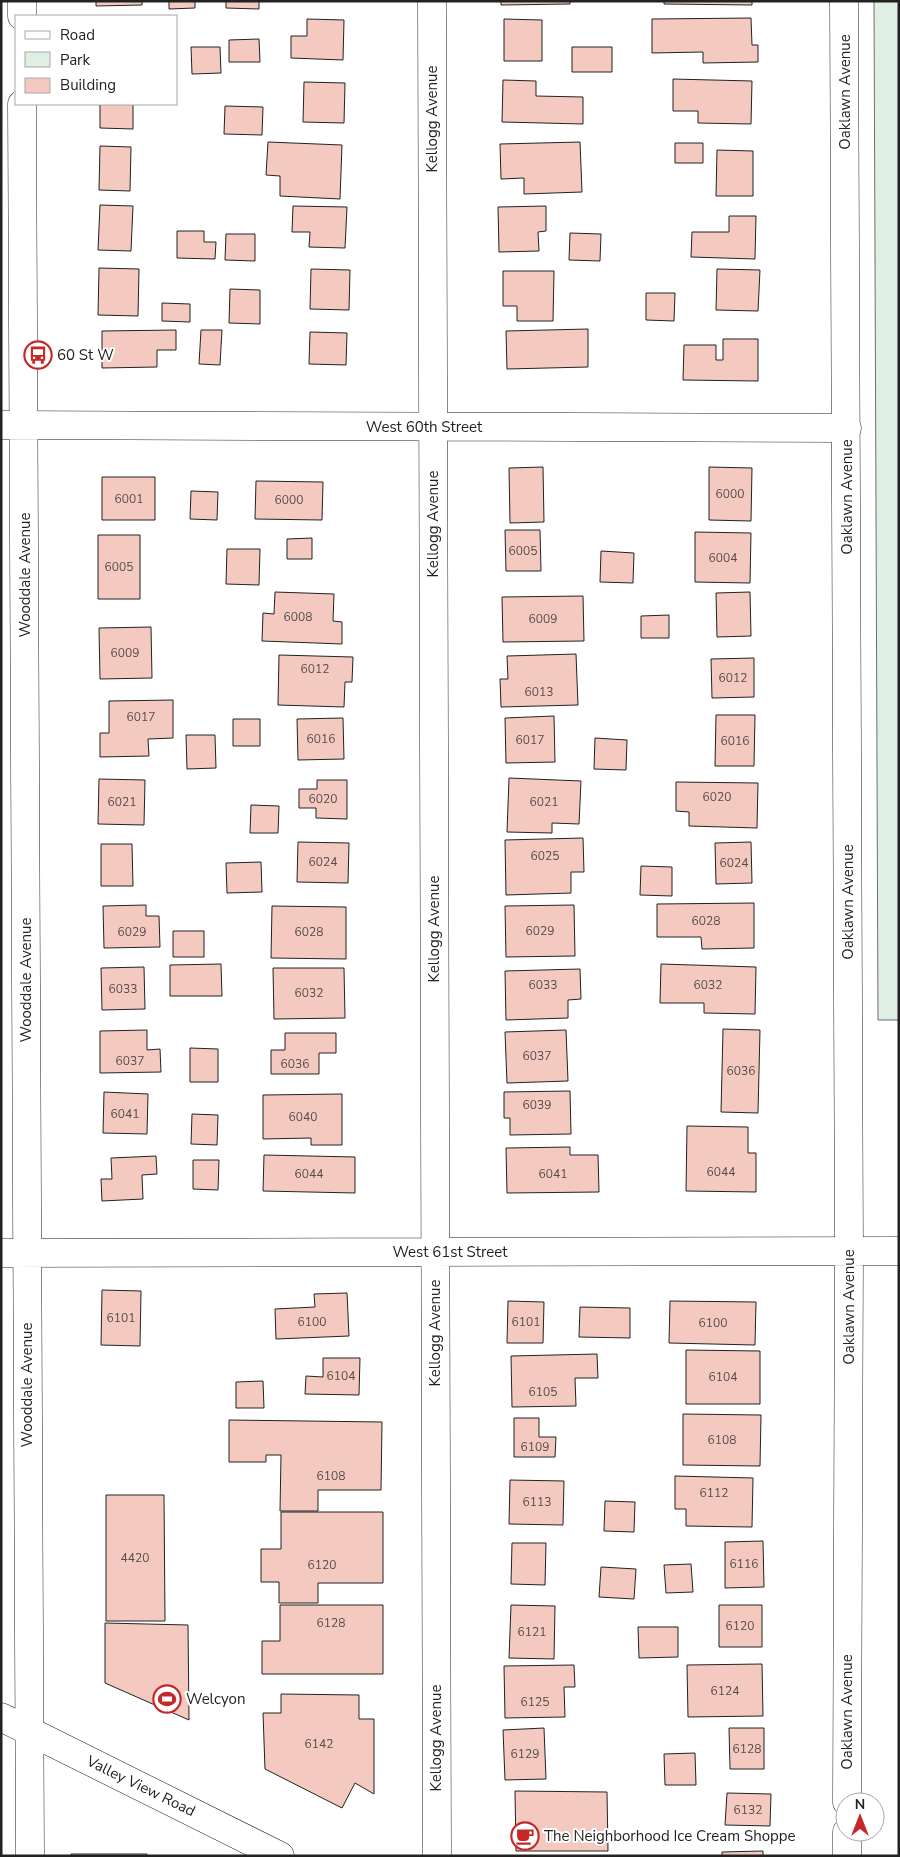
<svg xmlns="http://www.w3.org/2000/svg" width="900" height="1857" font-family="'Nunito Sans',sans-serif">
<rect width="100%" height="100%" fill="#fff"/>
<path fill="#e0efe3" stroke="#6f6f6f" d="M874 1H899V1020H878Z"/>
<path fill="#f3c9c0" stroke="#222" d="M96 1H142V5L96 6Z
M169 1H195V8L169 9Z
M226 1H259V9L226 8Z
M501 1H570V4L501 5Z
M664 1H752V5L664 4Z
M751 18 752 45H758V62L703 63V52L652 53V19Z
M307 19 344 20 343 60 291 58V36H307Z
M504 19 542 20V61H504Z
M259 39 260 62H229V40Z
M191 47H220L221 73 192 74Z
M572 47H612V72H572Z
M673 79 752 81 751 124 698 123V111H673Z
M503 80 536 81V96L583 97V124L502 122Z
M304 82 345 83 344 123 303 122Z
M100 104H133V129L100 128Z
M225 106 263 107 262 135 224 134Z
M268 142 342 145 340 199 280 196V176L266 175Z
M580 142 582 192 524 194V178L501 179 500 144Z
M675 143H703V163H675Z
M100 146 131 147 130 191 99 190Z
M717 150 753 151V196H716Z
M100 205 133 206 131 251 98 250Z
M293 206 347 207 345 248 309 247 310 232H292Z
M546 206V231L538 232 539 251 499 252 498 207Z
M729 216H756L755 259 691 257 692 232H729Z
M177 231H204V242H216L215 259 177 258Z
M570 233 601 234 600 261 569 260Z
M226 234H255V261L225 260Z
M99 268 139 269 138 316 98 315Z
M311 269 350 270 349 310 310 309Z
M717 269 760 270 758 311 716 310Z
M503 271H554L553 321H517V306H503Z
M230 289 260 290V324L229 323Z
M646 293H675L674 321 646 320Z
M162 303 190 304V322L162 321Z
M588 329V367L507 369 506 331Z
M176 330V350H157V367L102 368V331Z
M201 330H222L220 365 199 364Z
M310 332 347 333 346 365 309 364Z
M723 339H758V381L683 380 684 345H716V360H723Z
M543 467 544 522 510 523 509 468Z
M709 467 752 468 751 521 709 520Z
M102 477H155V520H102Z
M256 481 323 482 322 520 255 519Z
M191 491 218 492 217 520 190 519Z
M505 530H540L541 571H506Z
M695 532 751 533 750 583 695 582Z
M98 535H140V599H98Z
M312 538V559H287V539Z
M227 549H260L259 585 226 584Z
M601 551 634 553 633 583 600 582Z
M275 592 334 594 333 621 342 622V644L262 641 263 613 274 614Z
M750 592 751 636 717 637 716 593Z
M583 596 584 641 503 642 502 597Z
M669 615V638H641V616Z
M151 627 152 678 100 679 99 628Z
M576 654 578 705 501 707 500 679H508L507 656Z
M279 655 353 657 352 682H345L344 707 278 705Z
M754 658V697L712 698 711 659Z
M173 700V738L148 739 149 756 100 757V733H109V701Z
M716 715H755L754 766H715Z
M554 716 555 762 506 763 505 718Z
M343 718 344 759 298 760 297 719Z
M233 719H260V746H233Z
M186 735H215L216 768 187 769Z
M595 738 627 740 626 770 594 769Z
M509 778 581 781 579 824 552 823V833L507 832Z
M99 779 145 780 144 825 98 824Z
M317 780H347V819L316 818V808H299V789H317Z
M676 782 758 783 757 828 689 826V812L676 811Z
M251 805 279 806 278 833H250Z
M583 838 584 872H571V893L506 895 505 840Z
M298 842 349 843 348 883 297 882Z
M751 842 752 883 716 884 715 843Z
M101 844H132L133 886H101Z
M261 862 262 892 227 893 226 863Z
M641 866 672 867V896L640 895Z
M754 903V948L702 949 701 937H657V904Z
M146 905V916H159L160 947 104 948 103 906Z
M574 905 575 956 506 957 505 906Z
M272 906 346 907V959L271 958Z
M173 931H204V957H173Z
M221 964 222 996H170V965Z
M661 964 756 967 755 1014 704 1013V1003H660Z
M144 967 145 1009 102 1010 101 968Z
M273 968H344L345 1018 274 1019Z
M580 969 581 999 568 1000V1018L506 1020 505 971Z
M723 1029 760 1030 758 1113 721 1112Z
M147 1030V1050L160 1049 161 1072 100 1073V1031Z
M566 1030 568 1081 507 1083 505 1032Z
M285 1033H336V1053H319V1074H271V1050H285Z
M190 1048 218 1049V1082H190Z
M570 1091 571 1134 510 1135V1118H504V1092Z
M104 1092 148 1094 147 1134 103 1133Z
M342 1094V1145H311V1138L263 1139V1095Z
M192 1114 218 1115 217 1145 191 1144Z
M687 1126 748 1127V1153H756V1192L686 1191Z
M570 1147V1155H598L599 1192 507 1193 506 1148Z
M264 1155 355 1157V1193L263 1191Z
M156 1156 157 1174 142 1175 143 1199 102 1201 101 1179H112L111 1158Z
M193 1160H219L218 1190 193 1189Z
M102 1290 141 1291 140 1346 101 1345Z
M347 1293 349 1336 276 1339 275 1309 315 1307 314 1294Z
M508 1301 544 1302 543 1343H507Z
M670 1301 756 1302 755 1345 669 1343Z
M580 1307 630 1308V1338L579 1337Z
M686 1350 760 1351V1404H686Z
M597 1354 598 1378H575L576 1406 512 1407 511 1356Z
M323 1358H360L359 1395 305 1394 306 1376 323 1377Z
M263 1381 264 1408H236V1382Z
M683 1414 761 1415 760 1466 683 1465Z
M514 1418H539V1437H556L555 1457H514Z
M229 1420 382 1422 381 1490H318V1511H280L281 1455H266V1462H229Z
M675 1476 753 1478 752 1527 686 1526V1509H675Z
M510 1480 564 1481 563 1525 509 1524Z
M106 1495H164L165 1621H106Z
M605 1501 635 1502 634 1532 604 1531Z
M281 1512H383V1583H318V1603H279V1582H261V1549H281Z
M763 1541 764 1587 725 1588V1542Z
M512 1543H546L545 1585 511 1584Z
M691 1564 693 1592 666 1593 664 1565Z
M601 1567 636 1569 634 1599 599 1597Z
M280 1605H383V1674H262V1641H280Z
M511 1605 555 1606 554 1659 509 1658Z
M719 1605H762V1647H719Z
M105 1623 188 1625 189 1720 105 1683Z
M638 1627H678V1657L639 1658Z
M762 1664 763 1716 688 1717 687 1665Z
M574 1665 575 1687H564L565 1717 505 1718 504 1666Z
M281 1694 359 1695V1719H374V1794L355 1783 342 1808 265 1769 263 1713H281Z
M544 1728 546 1779 505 1780 503 1730Z
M729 1728H764V1769H730Z
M695 1753 696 1785H665L664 1754Z
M515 1791 607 1792 608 1851H516Z
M727 1793 771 1794 770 1826 725 1825Z
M763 1851V1856H722V1852Z
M71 1854H147V1856H71Z"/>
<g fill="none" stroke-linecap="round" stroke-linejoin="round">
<g stroke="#222" stroke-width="29">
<path id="minor" d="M22 1V16
M432 1 437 1856
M844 1 849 1251 847 1802
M22 104 30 1856
M1 425 847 428
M1 1253 899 1251
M1 1717 280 1856
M847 1856V1832"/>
</g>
<use href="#minor" stroke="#fff" stroke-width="28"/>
</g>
<defs>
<g id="bus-ring" transform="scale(1.4375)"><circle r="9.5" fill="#fff" stroke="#c62828" stroke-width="1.5"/><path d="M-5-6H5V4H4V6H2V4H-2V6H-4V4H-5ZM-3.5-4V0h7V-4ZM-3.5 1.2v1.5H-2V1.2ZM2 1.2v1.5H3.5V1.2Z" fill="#c62828"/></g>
<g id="stadium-ring" transform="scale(1.4375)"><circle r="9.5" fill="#fff" stroke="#c62828" stroke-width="1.5"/><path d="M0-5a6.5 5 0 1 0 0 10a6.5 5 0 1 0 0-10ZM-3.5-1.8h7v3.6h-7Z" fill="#c62828"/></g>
<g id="cafe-ring" transform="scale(1.4375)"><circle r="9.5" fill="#fff" stroke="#c62828" stroke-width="1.5"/><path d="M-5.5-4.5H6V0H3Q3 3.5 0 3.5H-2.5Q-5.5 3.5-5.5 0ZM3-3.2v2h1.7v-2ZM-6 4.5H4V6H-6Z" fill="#c62828"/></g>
</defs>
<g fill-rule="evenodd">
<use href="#bus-ring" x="38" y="355"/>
<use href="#stadium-ring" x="167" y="1699"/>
<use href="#cafe-ring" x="525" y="1836"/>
</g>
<g text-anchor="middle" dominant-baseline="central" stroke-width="4" stroke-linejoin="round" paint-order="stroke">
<g font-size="12" fill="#564c4a">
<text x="730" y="494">6000</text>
<text x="129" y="499">6001</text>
<text x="289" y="500">6000</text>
<text x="523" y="551">6005</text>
<text x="723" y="558">6004</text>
<text x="119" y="567">6005</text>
<text x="298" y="617">6008</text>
<text x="543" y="619">6009</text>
<text x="125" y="653">6009</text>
<text x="315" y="669">6012</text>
<text x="733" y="678">6012</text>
<text x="539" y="692">6013</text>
<text x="141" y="717">6017</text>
<text x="321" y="739">6016</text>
<text x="530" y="740">6017</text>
<text x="735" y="741">6016</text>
<text x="717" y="797">6020</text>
<text x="323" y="799">6020</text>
<text x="122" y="802">6021</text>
<text x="544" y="802">6021</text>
<text x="545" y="856">6025</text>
<text x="323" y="862">6024</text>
<text x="734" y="863">6024</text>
<text x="706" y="921">6028</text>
<text x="540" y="931">6029</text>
<text x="132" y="932">6029</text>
<text x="309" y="932">6028</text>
<text x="543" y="985">6033</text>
<text x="708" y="985">6032</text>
<text x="123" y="989">6033</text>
<text x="309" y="993">6032</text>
<text x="537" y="1056">6037</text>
<text x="130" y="1061">6037</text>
<text x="295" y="1064">6036</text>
<text x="741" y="1071">6036</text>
<text x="537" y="1105">6039</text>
<text x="125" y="1114">6041</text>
<text x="303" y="1117">6040</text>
<text x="721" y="1172">6044</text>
<text x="309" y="1174">6044</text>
<text x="553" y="1174">6041</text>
<text x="121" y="1318">6101</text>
<text x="312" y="1322">6100</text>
<text x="526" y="1322">6101</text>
<text x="713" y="1323">6100</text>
<text x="341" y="1376">6104</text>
<text x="723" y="1377">6104</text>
<text x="543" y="1392">6105</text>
<text x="722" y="1440">6108</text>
<text x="535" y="1447">6109</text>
<text x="331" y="1476">6108</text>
<text x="714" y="1493">6112</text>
<text x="537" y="1502">6113</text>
<text x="135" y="1558">4420</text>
<text x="744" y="1564">6116</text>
<text x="322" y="1565">6120</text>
<text x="331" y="1623">6128</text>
<text x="740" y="1626">6120</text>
<text x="532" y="1632">6121</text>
<text x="725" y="1691">6124</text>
<text x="535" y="1702">6125</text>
<text x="319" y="1744">6142</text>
<text x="747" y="1749">6128</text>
<text x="525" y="1754">6129</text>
<text x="748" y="1810">6132</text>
</g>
<g font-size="15" fill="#222" stroke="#fff">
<text transform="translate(845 92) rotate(-90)">Oaklawn Avenue</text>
<text transform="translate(432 119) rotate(-90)">Kellogg Avenue</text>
<text x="424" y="427">West 60th Street</text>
<text transform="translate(847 497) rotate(-90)">Oaklawn Avenue</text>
<text transform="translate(433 524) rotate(-90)">Kellogg Avenue</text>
<text transform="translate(25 575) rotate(-90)">Wooddale Avenue</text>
<text transform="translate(848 902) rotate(-90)">Oaklawn Avenue</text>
<text transform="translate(434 929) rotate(-90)">Kellogg Avenue</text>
<text transform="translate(26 980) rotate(-90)">Wooddale Avenue</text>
<text x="450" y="1252">West 61st Street</text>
<text transform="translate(849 1307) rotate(-90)">Oaklawn Avenue</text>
<text transform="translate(435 1333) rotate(-90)">Kellogg Avenue</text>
<text transform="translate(27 1385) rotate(-90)">Wooddale Avenue</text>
<text transform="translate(847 1712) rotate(-90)">Oaklawn Avenue</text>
<text transform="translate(436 1738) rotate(-90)">Kellogg Avenue</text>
<text transform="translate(141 1786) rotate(26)">Valley View Road</text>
</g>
<g font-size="15" fill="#222" stroke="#fff" text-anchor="start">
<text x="57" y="355">60 St W</text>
<text x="186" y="1699">Welcyon</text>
<text x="544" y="1836">The Neighborhood Ice Cream Shoppe</text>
</g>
</g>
<rect width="900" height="1857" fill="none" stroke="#222222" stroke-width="5"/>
<rect x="15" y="15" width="162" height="90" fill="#ffffff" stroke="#a7a7a7"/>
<rect x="25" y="31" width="25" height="8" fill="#ffffff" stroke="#a7a7a7"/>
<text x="60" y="40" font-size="15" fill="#222222">Road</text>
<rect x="25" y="52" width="25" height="15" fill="#e0efe3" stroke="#a7a7a7"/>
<text x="60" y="65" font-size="15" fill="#222222">Park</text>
<rect x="25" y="78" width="25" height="15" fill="#f3c9c0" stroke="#a7a7a7"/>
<text x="60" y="90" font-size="15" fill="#222222">Building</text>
<g transform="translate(860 1817)"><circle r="24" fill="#ffffff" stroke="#a7a7a7"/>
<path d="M0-4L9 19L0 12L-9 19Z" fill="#c62828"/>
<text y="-8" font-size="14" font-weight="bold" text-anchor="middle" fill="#222222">N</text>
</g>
</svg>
